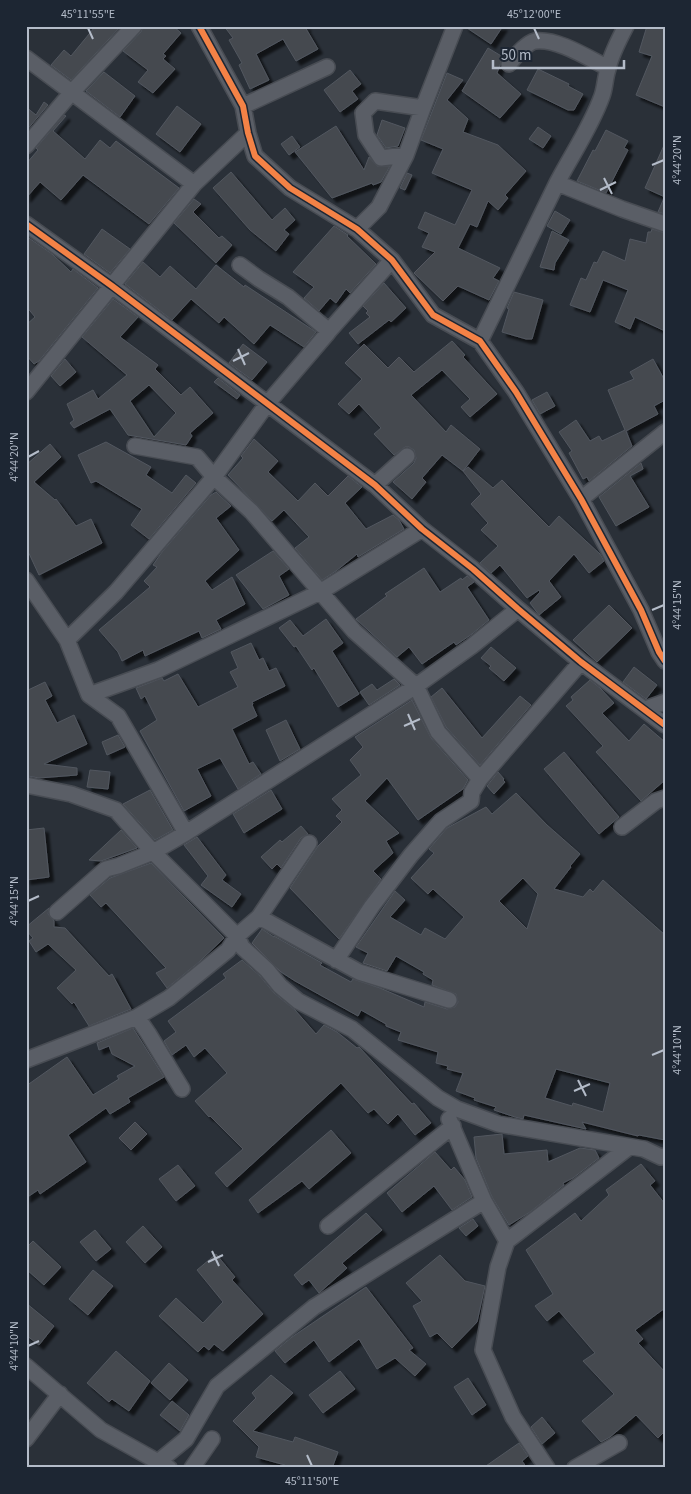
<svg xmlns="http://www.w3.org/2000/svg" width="691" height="1494" font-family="'Source Sans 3',sans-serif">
<defs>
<filter id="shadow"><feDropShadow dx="4.5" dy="4.5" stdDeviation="1" flood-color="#0009"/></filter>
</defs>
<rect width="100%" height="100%" fill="#2a3038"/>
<path fill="#444950" stroke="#52575f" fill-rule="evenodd" filter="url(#shadow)" d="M92 26H121L71 80 51 65 64 50 71 56 94 28Z
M143 26H173L181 33 163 54 166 56 163 59 175 69 153 93 138 82 148 70 123 51 141 32Z
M224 26H307L305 27 318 49 296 61 283 39 256 54 269 80 250 89 239 65 242 63 229 40 233 38Z
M464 26H503L491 44Z
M647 26H665V107L636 95 652 56 639 52Z
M488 48 503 57 497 73 521 94 500 118 462 91Z
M538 69 569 84 568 86 583 94 574 110H568L527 90Z
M350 70 361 84 352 91 358 99 340 112 324 90Z
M104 72 135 96 120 117 86 91Z
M447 73 463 80 447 100 468 119 463 132 498 145 526 171 505 195 508 198 498 210 488 201 477 227 470 224 458 248 500 268 493 278 499 281 489 300 458 286 443 301 414 273 435 252 422 247 429 233 418 228 425 212 455 225 472 190 432 173 443 149 421 140Z
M44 102 48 105 26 131V107L36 115Z
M177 106 201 124 180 152 156 134Z
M64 115 66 116 53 131 85 159 100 140 110 148 116 141 179 188 149 224 83 175 61 200 40 182 26 198V164L38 150 36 148Z
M382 120 405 128 398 146 386 148 377 135Z
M336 126 364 170 369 157 377 166H390L381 182 373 185 372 183 332 198 295 152Z
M538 127 551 136 543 148 529 139Z
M606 130 628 141 624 148 628 150 606 193 577 181 593 150 595 151Z
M292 136 300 147 289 155 281 144Z
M665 143V197L645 188Z
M231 172 272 220 285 208 295 220 284 230 289 234 276 251 250 230 213 188Z
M407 173 412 175 405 190 400 188Z
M664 198 665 199V214L658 212Z
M194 199 201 204 193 212 219 238 222 236 232 245 216 263 174 223Z
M555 211 570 220 561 234 547 226Z
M334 226 348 235 347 236 376 264 350 293 346 289 336 303 330 298 319 311 304 298 314 287 293 272Z
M102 229 130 249 110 273 84 254Z
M652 229 665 233V331L635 317 630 329 615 322 628 290 603 280 590 312 570 305 581 278 586 280 594 262 597 263 603 251 625 261 630 239 646 243 648 232H651Z
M552 231 569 240 555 263 554 270 540 267Z
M26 236 52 254 71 272 73 269 98 288 39 361 34 364 26 355V325L35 317 26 306Z
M143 262 160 277 170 266 196 289 216 265 244 287 245 285 316 332 304 347 270 325 254 344 224 317 219 323 191 299 172 320 125 284Z
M384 283 406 308 391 322 389 320 358 344 349 333 370 317 366 313 368 311 363 306Z
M514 292 543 300 532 339H526L502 332 509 309 507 308Z
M113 299 138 317 120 337 158 365 155 369 181 395 190 387 213 413 190 433 192 436 186 445 128 435 110 409 74 428 70 423 74 420 67 404 93 390 98 399 127 375 82 337ZM149 385 176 413 154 437 130 401Z
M452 341 465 355 463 357 497 394 470 417 461 407 470 399 442 370 411 395 446 432 451 425 480 449 463 471 442 455 422 478 426 482 412 499 393 482 414 463 416 458 414 450 409 447H405L394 455 374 434 381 428 359 404 349 414 338 404 362 379 345 363 364 344 388 368 399 357 414 372Z
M243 344 267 362 252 380 229 363Z
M65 359 76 372 60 386 51 376Z
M653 359 665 381V400L654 406 658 414 626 431 632 446 589 481 587 477 583 479 569 453 572 451 559 432 576 420 590 441 599 436 602 441 625 430 608 390 634 379 630 372Z
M218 378 240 395 237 399 214 382Z
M547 392 555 406 540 414 532 400Z
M254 439 278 461 268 472 298 501 315 483 328 496 348 476 362 487 345 503 366 529 393 515 399 520 404 529 358 557 357 554 336 571 322 580 295 548 309 537 284 510 272 521 228 475 243 458 241 456Z
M106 442 151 467 146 475 172 493 186 475 196 483 149 539 131 525 142 509 96 481 91 483 78 455Z
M50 444 61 457 34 482 55 500 56 499 76 526 91 519 102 543 39 575 26 547V465Z
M641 463 643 469 630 476 649 507 616 526 599 497Z
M468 467 493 488 502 480 549 527 559 516 600 554 604 561 589 573 574 554 549 581 561 597 539 615 530 603 540 592 539 590 527 598 500 565 491 573 480 563 498 546 481 530 488 523 471 504 481 494 463 471Z
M216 492 231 506 216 518 239 550 205 581 212 590 232 577 245 604 216 620 221 629 202 638 199 631 145 656 143 650 122 661 118 652 99 630 150 587 144 581 157 567 153 565 162 552 211 495Z
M273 551 289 569 279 576 289 595 263 609 236 575Z
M424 568 440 592 461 578 462 580 467 576 474 582 467 587 489 620 472 634 456 645 454 642 422 664 409 647 397 657 356 619 387 596 385 594Z
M609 605 632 628 597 662 573 640Z
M326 619 343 643 332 651 359 694 338 707 314 668 312 670 296 646 294 647 279 628 290 620 303 636Z
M251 643 259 660 263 658 269 671 276 668 285 686 252 702 253 704 252 705 257 716 232 729 249 764 253 762 261 774 238 789 220 758 197 769 211 796 184 811 140 731 157 720 145 696 141 699 136 688 162 678 164 681 178 674 198 707 238 687 230 672 238 668 231 652Z
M491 647 516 668 504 681 489 668 491 666 481 658Z
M634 667 657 685 646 699 623 682Z
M394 679 400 685 369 705 360 692 372 684 377 690Z
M590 680 600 688 614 703 602 713 629 741 644 724 665 742V780L641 801 596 752 603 746 566 706 573 700 571 697Z
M45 682 52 696 45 700 57 723 74 715 87 744 44 764 77 768V775L39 778 28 776 27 756H26V691Z
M442 688 482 738 520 696 531 705 480 765 446 727 431 697Z
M412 700 431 738 468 780 463 789 418 820 387 778 365 801 399 833 386 841 393 853 373 871 381 879 339 939 290 888 318 846 342 822 336 816 342 810 332 799 361 775 350 760 363 747 355 737Z
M286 720 300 749 280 761 266 730Z
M118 735 125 747 107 755 102 742Z
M564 752 619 817 599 834 544 769Z
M90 770 110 772 108 789 87 787Z
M498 772 504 779 503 780 505 782 494 794 487 786Z
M150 790 173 830 155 840 123 804Z
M271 790 282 809 244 833 233 814Z
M516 793 547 825 580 854 570 866 571 867 554 889 583 897 590 889 593 892 603 880 665 935V1140L639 1135 638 1136 582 1122 586 1129 524 1115 523 1119 515 1117 494 1110 496 1107 474 1100 475 1098 456 1091 463 1073 447 1069 448 1066 436 1063 438 1052 398 1040 401 1032 386 1026V1024L361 1010 358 1016 295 981 281 972 252 943 262 929 274 937V936L322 963 320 965 351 982 353 979 380 988 424 1007 425 1002 447 1009 455 1007 458 1002 456 994 432 985 433 980 423 974 424 972 396 956 387 971 363 963 368 953 356 947 395 891 405 900 390 917 421 935 425 928 445 939 464 917 433 889 428 894 411 878 434 853 429 849 447 828 486 807 492 814ZM523 878 538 894 527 929 499 901ZM556 1069 610 1083 603 1112 573 1103 572 1106 545 1098Z
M301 826 308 834 301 838 281 868 277 864 272 869 261 857 280 840 282 842Z
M44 828 49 877 26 880V830Z
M121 830 137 848 101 861 89 860Z
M197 837 226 875 222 880 241 894 232 907 201 885 208 876 184 845Z
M151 863 224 938 199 962 167 988 156 973 166 968 106 903 101 907 90 895 110 878Z
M49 908 48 914 54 921V927L65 928 109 976 112 974 131 1009 89 1026 74 1002 72 1004 57 988 76 970 48 944 36 952 29 941 33 938 26 930V927Z
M242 960 260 976 274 993 295 1010 316 1034 324 1025 337 1032 357 1048 359 1047 412 1104 414 1103 431 1123 415 1135 398 1114 388 1124 374 1109 368 1113 341 1083 227 1187 215 1173 243 1149 210 1116 209 1117 195 1101 227 1073 205 1048 194 1057 186 1045 172 1055 164 1041 176 1032 168 1021 226 978 223 974Z
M133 1028 164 1077 128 1098 130 1102 110 1114 106 1108 68 1135 86 1162 40 1194 38 1190 26 1198V1086L67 1057 93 1095 119 1079 117 1076 135 1066 112 1054 109 1046 99 1050 97 1043Z
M135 1122 147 1134 131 1150 119 1138Z
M331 1130 351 1153 309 1189 302 1181 258 1213 249 1200Z
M502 1134 504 1154 547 1150 548 1162 580 1148 595 1150 599 1158 573 1178 563 1183 564 1185 530 1212 509 1225 492 1197 476 1158 474 1137Z
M435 1152 451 1170 454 1167 465 1180 472 1197 452 1210 434 1186 402 1212 387 1193Z
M641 1164 655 1181 650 1185 665 1204V1308L635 1330 643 1339 638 1343 665 1372V1431L658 1438 636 1415 610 1437 601 1442 582 1421 614 1394 583 1361 595 1353 559 1311 547 1321 535 1306 553 1294 526 1250 575 1213 581 1221 609 1195 606 1190Z
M178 1165 195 1186 176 1201 159 1179Z
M366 1213 382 1230 342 1263 347 1268 319 1293 309 1280 302 1285 294 1275Z
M473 1219 478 1226 466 1236 459 1228Z
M143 1226 162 1247 145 1263 126 1242Z
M95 1230 111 1249 96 1261 80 1242Z
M33 1241 61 1267 44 1285 26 1269V1248Z
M216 1254 235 1277 232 1280 263 1314 223 1351 214 1344 209 1350 204 1346 198 1352 159 1316 176 1298 203 1323 223 1302 197 1270Z
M440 1255 465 1281 485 1286 477 1322 452 1348 437 1333 430 1337 413 1306 422 1301 406 1283Z
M93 1270 113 1286 88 1315 69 1299Z
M366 1287 413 1348 409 1350 426 1364 415 1376 395 1358 377 1369 359 1339 329 1362 314 1340 285 1363 275 1351 292 1337Z
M26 1303 54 1326 39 1345 26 1335Z
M116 1351 150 1381 129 1411 112 1399 109 1402 87 1383Z
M169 1363 188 1380 170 1400 151 1383Z
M340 1371 355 1389 323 1413 309 1395Z
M271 1375 293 1393 253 1431 293 1442 295 1437 338 1452 332 1468H284L285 1465 256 1457 259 1447 233 1421 256 1398 252 1393Z
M468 1378 486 1405 472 1415 454 1387Z
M172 1401 189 1415 180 1431 160 1415Z
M542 1417 555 1433 542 1444 531 1427Z
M519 1443 528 1456 522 1461 527 1468H483Z"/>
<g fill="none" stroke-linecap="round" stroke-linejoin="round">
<g stroke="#484c53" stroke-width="18">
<path id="minor" d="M199 26 243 106 248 133 255 156 290 188 357 229 392 260 433 315 480 341 516 392 581 499 641 610 659 652 665 661
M26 58 194 184
M509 64C515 57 526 43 535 41 557 38 588 58 608 68
M243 106 327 67
M26 146 72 92 134 26
M406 155 381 158 366 135 363 113 375 101 423 108
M557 183 622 209 665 224
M26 224 112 286 375 485 422 529 473 569 518 609 581 662 665 725
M357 229 379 207 406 155 423 108 455 26
M240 265 259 279 288 297 329 331
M480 341 557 183C572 154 591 127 602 96 605 88 605 78 608 69 611 54 619 40 626 26
M26 392 194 184 248 133
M135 446 197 457 214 477 251 511 354 631 416 686 438 732 480 779
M375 485 407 456
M581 499 665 432
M26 580 67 640 89 695 118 716 186 833
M67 640 116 592 214 477 267 404 326 335 329 331 392 260
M89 695 158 670 320 592 422 529
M645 709 665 702
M26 785 71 794 116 810 153 852 237 936 242 947 267 970 280 986 298 1001 352 1029 438 1098 457 1109 498 1124 644 1149 661 1157 665 1156
M622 827 656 801 665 798
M57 912 106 869 118 866 153 852 186 833 416 686 472 646 518 609
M259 917 359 972 449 1000
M336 960 372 906 411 855 441 821 471 801 472 792 480 779 581 662
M137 1017 148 1033 182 1089
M26 1060 137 1017 169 998 228 950 237 936 259 917 309 843
M449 1119 484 1201 507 1241
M328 1226 453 1126
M26 1366 101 1430 169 1468
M26 1439 60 1394
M158 1462 186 1439 217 1386 314 1307 484 1201
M192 1468 212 1439
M547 1468 513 1417 483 1350 498 1267 507 1241 629 1147
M575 1468 619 1443"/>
</g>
<use href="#minor" stroke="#5a5e66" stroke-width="15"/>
<g stroke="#1d2633" stroke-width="9">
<path id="cycleway" d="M199 26 243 106 248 133 255 156 290 188 357 229 392 260 433 315 480 341 516 392 581 499 641 610 659 652 665 661
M26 224 112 286 375 485 422 529 473 569 518 609 581 662 665 725"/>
</g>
<use href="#cycleway" stroke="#f48246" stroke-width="6"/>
</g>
<path fill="none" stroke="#b4bcc9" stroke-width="2" d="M88 28 93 39M534 28 539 39M652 165 664 160M604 178 612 194M600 190 616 182M238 349 245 365M233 361 249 353M28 457 39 451M652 610 664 605M408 714 415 730M404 726 420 719M28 901 39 896M652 1055 664 1050M578 1080 586 1096M574 1091 590 1084M212 1251 219 1266M208 1262 223 1255M28 1346 39 1341M307 1455 312 1466"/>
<rect width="691" height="1494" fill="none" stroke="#1d2633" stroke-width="55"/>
<path d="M493 60v8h131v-8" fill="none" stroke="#b4bcc9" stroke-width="2.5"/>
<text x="501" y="60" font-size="15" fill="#b4bcc9" stroke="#1d2633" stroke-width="4" paint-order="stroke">50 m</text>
<rect x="28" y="28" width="636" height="1438" fill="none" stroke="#b4bcc9" stroke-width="2"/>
<g font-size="12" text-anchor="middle" fill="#b4bcc9">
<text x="88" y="18">45°11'55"E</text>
<text x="534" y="18">45°12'00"E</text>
<text transform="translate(677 160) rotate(-90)" y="4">4°44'20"N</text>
<text transform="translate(14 457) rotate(-90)" y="4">4°44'20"N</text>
<text transform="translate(677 605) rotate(-90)" y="4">4°44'15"N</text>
<text transform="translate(14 901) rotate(-90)" y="4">4°44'15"N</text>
<text transform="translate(677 1050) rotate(-90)" y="4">4°44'10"N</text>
<text transform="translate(14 1346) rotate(-90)" y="4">4°44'10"N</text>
<text x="312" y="1485">45°11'50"E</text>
</g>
</svg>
